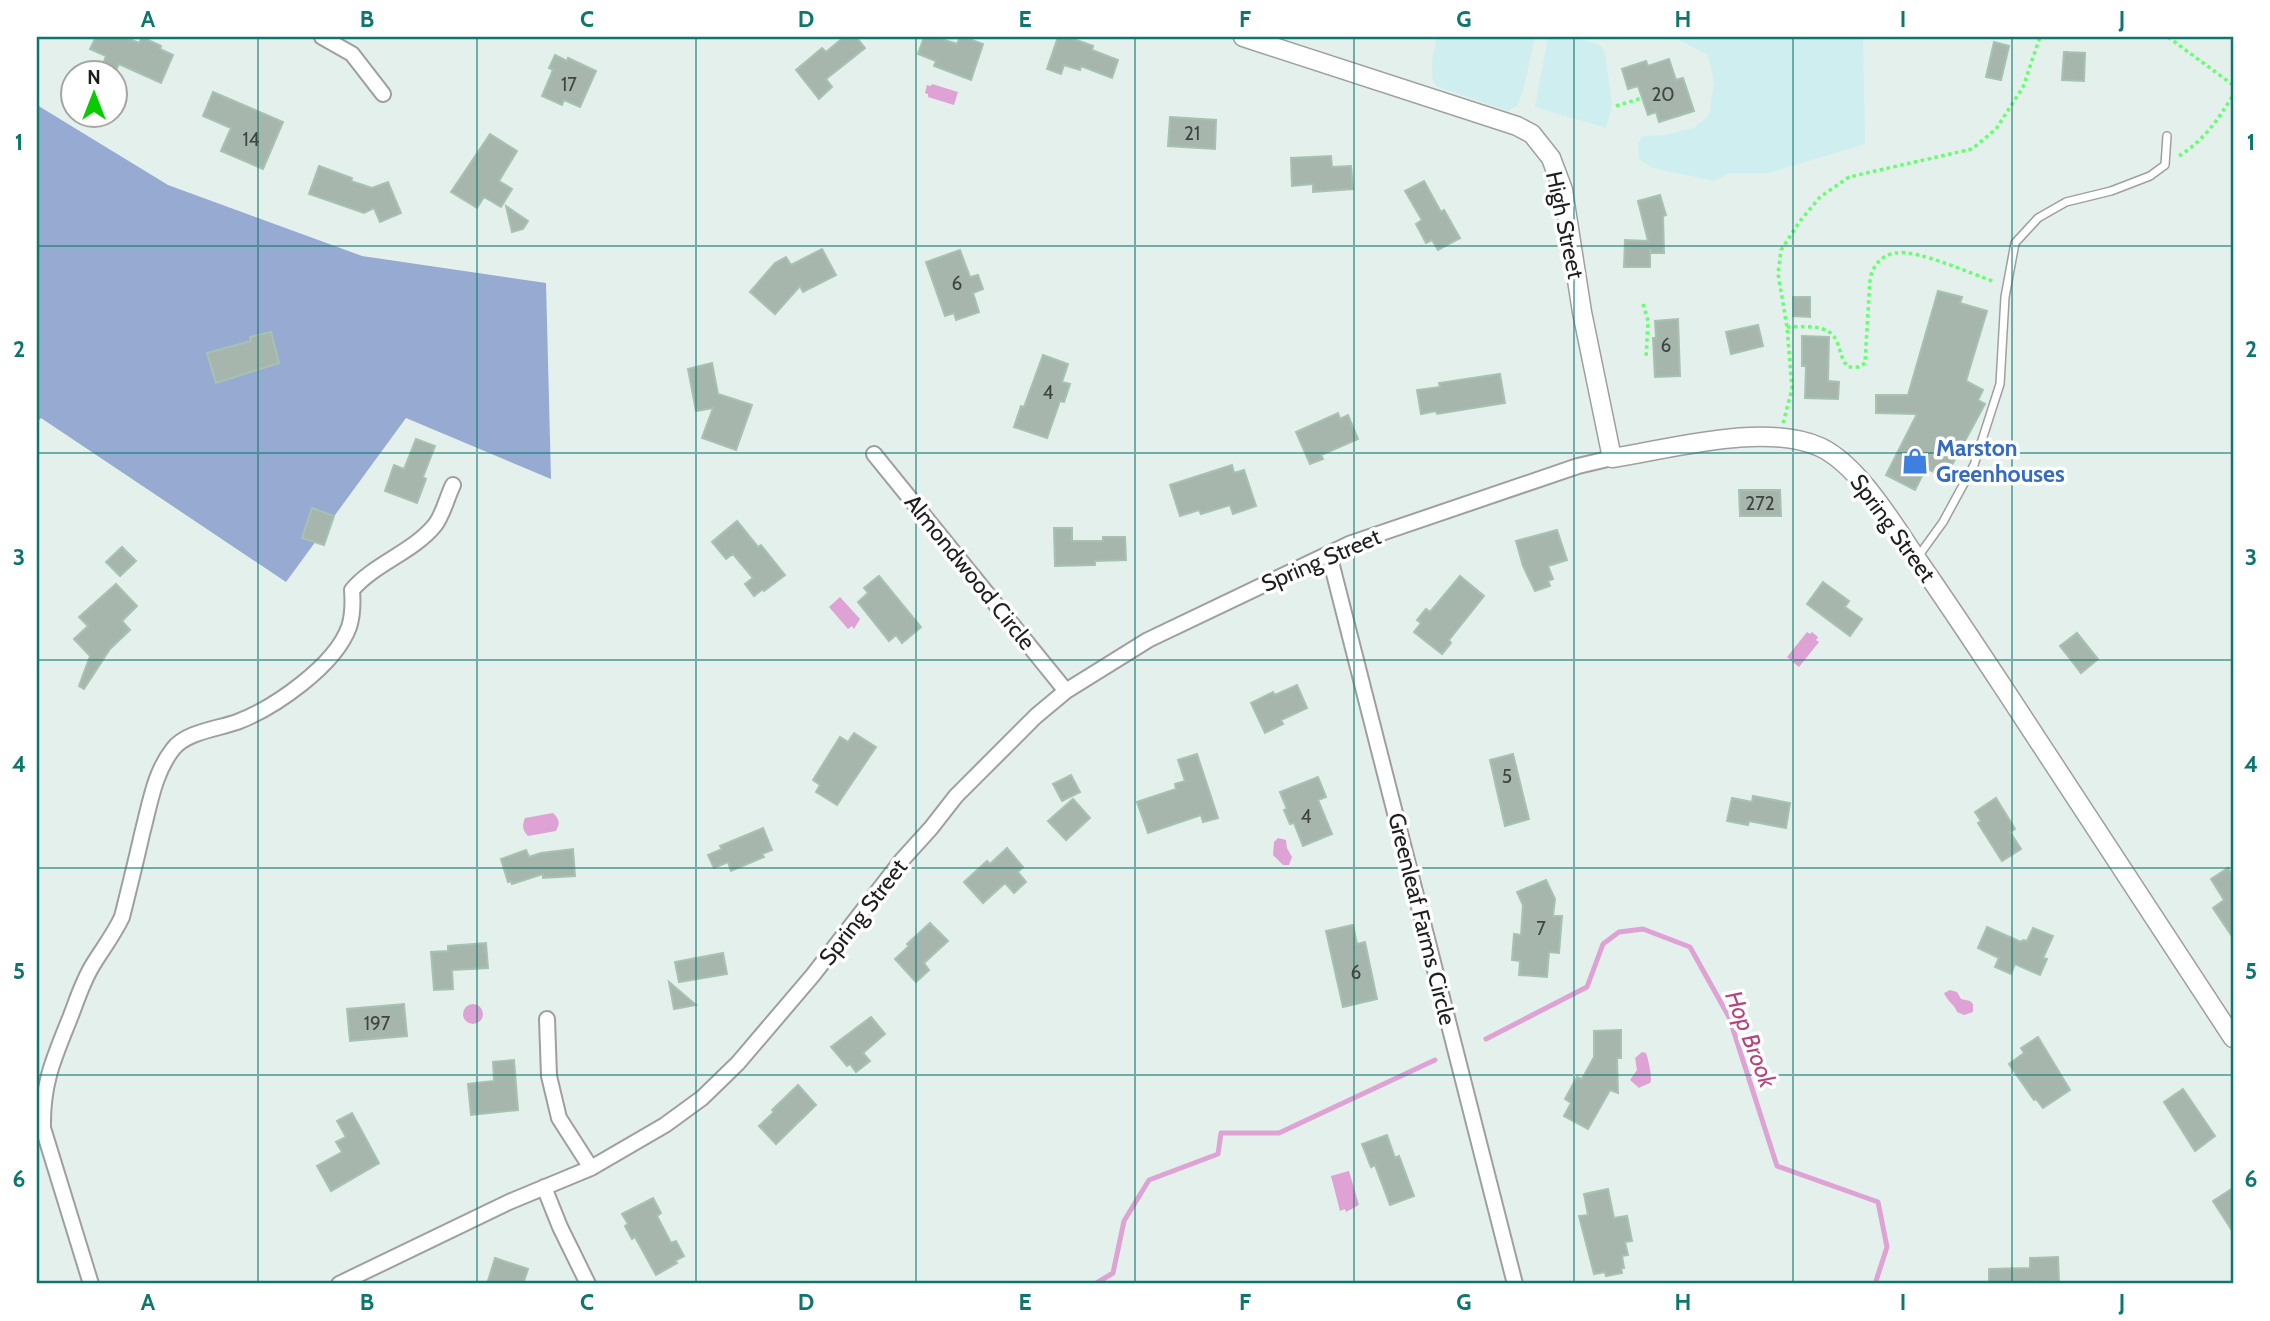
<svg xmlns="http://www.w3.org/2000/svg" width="2270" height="1321" font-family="Cabin,sans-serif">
<rect width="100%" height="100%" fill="#e4f0eb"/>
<path fill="#ceeeef" d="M1437 37H1535L1523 91 1517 106 1508 111 1436 86 1432 77V61Z
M1548 37H1574L1600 45 1605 53 1612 103 1606 128 1535 107Z
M1674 37H1863L1865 144 1768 173H1729L1714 181 1653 168 1639 159 1638 145 1642 136 1665 135 1694 128 1709 115 1714 84 1708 55Z"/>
<path fill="#97aad1" d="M37 105 168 185 362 256 546 283 551 479 406 418 286 582 41 418 37 422Z"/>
<path fill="#dfa2d4" d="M932 84 958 92 954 105 928 97V94L925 93 927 85 931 86Z
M840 597 860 619 854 629 852 626 848 629 829 607Z
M1807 632 1810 634 1812 632 1818 637 1816 640 1819 642 1799 667 1787 657Z
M553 813C560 820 560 823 556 831L528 836C522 829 522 826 525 818Z
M1278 838 1286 840 1287 848 1292 857 1289 865H1283L1273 855 1274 842Z
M1950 990 1957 992 1961 999 1970 1001 1973 1004V1012L1964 1015 1957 1012C1955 1005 1947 1001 1944 993Z
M463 1014a10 10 0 1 1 20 0a10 10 0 1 1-20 0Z
M1642 1052 1646 1053C1648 1058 1653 1079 1650 1083 1650 1083 1640 1087 1639 1088L1630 1080 1637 1070 1635 1058Z
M1349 1171 1359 1205 1346 1212 1345 1209 1340 1211 1331 1176Z"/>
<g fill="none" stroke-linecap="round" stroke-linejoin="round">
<path stroke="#dfa2d4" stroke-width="5" d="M1486 1039 1587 987 1603 944 1619 932 1643 929 1690 947 1729 1017 1777 1166 1878 1202 1887 1247 1875 1284
M1095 1284 1113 1273 1124 1221 1149 1180 1218 1154 1221 1133H1279L1435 1060"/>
</g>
<path fill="#a6b6ad" stroke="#a6c2b1" stroke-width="2" d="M96 37H125L139 43 142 37 161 46 160 49 173 55 161 83 119 64 116 70 103 64 106 56 90 49Z
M844 37H856L865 48 826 79 832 87 819 99 796 70 822 48 826 52Z
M924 37H936L957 44 960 37H964L983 44 971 80 934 66 936 61 918 54Z
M1058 37H1068L1093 46 1092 50 1118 60 1112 78 1081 66 1080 70 1064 65 1061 74 1047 69Z
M1994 42 2009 46 2001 80 1986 77Z
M2064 52 2085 53 2084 81 2062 80Z
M555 55 567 61 568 58 596 71 580 107 564 100 562 105 542 96 553 70 549 68Z
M1669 59 1676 80 1683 78 1694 111 1659 122 1656 112 1648 115 1638 86 1628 89 1622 69 1646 61 1648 66Z
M213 92 283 122 263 169 221 151 231 128 203 116Z
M1170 117 1216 120 1215 149 1168 146Z
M490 134 517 151 499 181 512 189 501 207 484 197 477 208 451 192Z
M1331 156 1332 167 1351 166 1353 189 1313 192V184L1292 186 1291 158Z
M319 166 352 178 351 181 372 188 388 182 401 213 380 222 374 208 364 213 309 194Z
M1424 181 1441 212 1444 210 1460 238 1438 250 1432 240 1426 243 1416 224 1422 220 1405 191Z
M1660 195 1666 215 1663 216 1664 253H1652L1650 249V267H1624L1625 240 1648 241 1638 201Z
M506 206 528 221 523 229 512 232Z
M822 249 836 275 803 292 800 286 775 314 750 292 775 263 786 257 791 265Z
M960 250 970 277 978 275 983 289 973 293 979 312 956 320 954 313 945 316 926 262Z
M1938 291 1962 297 1960 303 1987 311 1966 381 1983 390 1978 400 1985 404 1945 478 1926 468 1915 490 1886 475 1917 414 1876 413V395H1908Z
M1793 297H1810V317L1793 316Z
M1678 319 1680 376 1655 377 1653 338H1656L1655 321Z
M1758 325 1763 346 1731 354 1726 332Z
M271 332 279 363 216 383 207 353 251 341 250 337Z
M1802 336 1829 337 1828 381 1839 382 1838 399 1805 398 1806 366H1802Z
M1043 355 1068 364 1062 382 1070 384 1064 402 1060 401 1047 438 1014 427 1021 406 1024 407Z
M712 363 718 394 752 405 736 450 702 438 713 408 696 411 688 369Z
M1500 374 1505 403 1437 414 1436 411 1421 414 1417 390 1440 387 1439 383Z
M1338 413 1340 419 1348 415 1358 439 1321 455 1323 459 1310 464 1296 432Z
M416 439 435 446 423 477 426 479 417 503 385 491 394 465 404 469Z
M1232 465 1234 473 1244 470 1256 506 1233 514 1230 505 1201 514 1199 510 1180 516 1170 485Z
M1739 490H1780L1781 516H1740Z
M312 508 334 516 324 545 302 538Z
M737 521 758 547 761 545 785 575 764 591 763 589 754 596 745 584 753 578 733 554 726 559 712 542Z
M1054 528H1072V541H1103V537H1125L1126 560 1095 561V565L1055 566Z
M1557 530 1567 560 1548 566 1553 579 1548 581 1550 586 1535 591 1523 566 1516 541Z
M122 547 136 561 120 576 106 562Z
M879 576 921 627 902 643 896 635 889 641 858 602 868 593 864 588Z
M1460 576 1484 596 1449 640 1451 643 1442 654 1414 632 1421 623 1417 620 1426 609 1430 612Z
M1823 582 1849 601 1845 607 1862 619 1850 636 1807 604Z
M116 584 137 606 122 621 130 630 110 649 84 689 79 686 90 656 74 639 88 626 79 617Z
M2077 633 2098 659 2081 673 2060 646Z
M1297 685 1307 708 1281 720 1283 724 1265 733 1251 703 1273 692 1275 695Z
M854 733 876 747 837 805 816 792 820 785 813 780 840 737 848 742Z
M1197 754 1218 818 1203 822 1201 815 1148 833 1137 802 1176 789 1175 784 1185 781 1178 760Z
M1513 754 1529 819 1505 826 1490 760Z
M1071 775 1080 792 1062 801 1053 784Z
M1318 777 1326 797 1318 800 1332 834 1303 846 1294 823 1290 824 1284 810 1287 809 1280 792Z
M1753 796 1790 803 1786 828 1749 821 1748 825 1727 821 1732 798 1752 802Z
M1996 798 2015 829 2010 832 2021 849 2002 861 1978 823 1981 821 1975 812Z
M1073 799 1090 818 1066 840 1048 821Z
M763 828 772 850 762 854 764 857 731 871 728 862 714 868 708 855 722 849 720 846Z
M1007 848 1023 867 1018 872 1026 882 1014 893 1005 883 983 903 964 882 987 861 990 864Z
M573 849 575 876 543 878V874L512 884 511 881 508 882 501 859 526 850 529 857 541 853Z
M2228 868 2233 877V938L2213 908 2224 900 2211 879Z
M1546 880 1555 899 1553 916H1562L1559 953 1549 952 1547 977 1519 975 1520 961 1512 960 1514 934 1521 935 1523 905 1517 892Z
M930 923 948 941 924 963 929 970 916 982 895 959 909 946 907 944Z
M1353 925 1357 944 1365 942 1377 999 1343 1007 1326 931Z
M1987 927 2021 942 2023 940 2027 941 2033 928 2053 936 2043 958 2047 959 2040 975 2015 964 2011 974 1995 967 1999 958 1978 948Z
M486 943 488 968 452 970 453 989 434 990 431 952 448 951V946Z
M723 953 727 974 679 982 675 962Z
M669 982 696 1005 674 1009Z
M404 1004 407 1036 350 1041 347 1009Z
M871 1017 885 1034 863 1053 870 1061 856 1072 850 1064 847 1066 831 1047Z
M1621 1030V1058H1617L1618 1093 1610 1090 1588 1129 1564 1116 1571 1103 1565 1099 1577 1077 1582 1079 1594 1057V1031Z
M2038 1037 2070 1090 2043 1108 2036 1099 2034 1100 2009 1064 2024 1053 2021 1048Z
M514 1060 518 1110 471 1115 468 1084 494 1081 493 1062Z
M798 1085 816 1105 776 1144 759 1126 774 1112 772 1110Z
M2183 1089 2215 1136 2195 1151 2164 1102Z
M352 1113 379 1163 331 1191 317 1166 342 1152 336 1142 346 1137 337 1121Z
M1387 1135 1395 1158 1399 1156 1414 1196 1390 1205 1375 1165 1371 1167 1362 1144Z
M2233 1188V1232L2213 1201Z
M1608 1189 1614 1218 1627 1216 1632 1241 1625 1242 1628 1255 1622 1256 1624 1268H1621L1622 1273 1606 1276 1605 1272 1594 1274 1579 1216 1588 1215 1584 1194Z
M653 1198 661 1213 657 1216 671 1243 676 1241 684 1256 675 1261 677 1263 656 1275 635 1237 632 1239 625 1226 628 1224 622 1214Z
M2058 1257 2059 1281H2035L2036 1284H1989V1269L2030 1268V1258Z
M495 1258 528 1269 523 1284H487Z"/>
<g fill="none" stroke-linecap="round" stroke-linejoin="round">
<g stroke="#9f9f9f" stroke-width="10">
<path id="service" d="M1917 558 1943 522 1974 465 2000 384 2005 297 2015 243 2038 218 2066 202 2111 191 2150 176 2165 165 2167 136"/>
</g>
<g stroke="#9f9f9f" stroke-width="18">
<path id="minor" d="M322 37 352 54 383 94
M874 454 1066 691
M1329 554 1515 1284
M547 1019 549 1076 559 1118 591 1168
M544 1187 560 1227 588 1284
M91 1284 43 1128C42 1083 54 1058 70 1018 77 1000 83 980 94 963 104 947 114 934 122 917 129 889 136 861 142 834 150 804 154 773 173 749 186 732 217 729 237 722 274 708 335 666 349 627 353 615 353 603 352 590 375 563 412 553 435 525 443 515 447 497 453 485
M339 1284 509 1202 591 1168 665 1125 702 1098 738 1063 813 975 902 860 931 828 956 796 1036 716 1066 691 1148 640 1349 544 1578 466 1612 458"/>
</g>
<g stroke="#9f9f9f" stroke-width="21">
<path id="tertiary" d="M1243 37 1517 126 1532 134 1551 158 1563 190 1582 312 1612 458C1671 449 1764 422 1820 447 1859 465 1895 527 1919 562 1949 605 1978 649 2007 693 2083 808 2158 923 2233 1038"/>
</g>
<path stroke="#66ff70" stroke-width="3.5" stroke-dasharray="3.5 3.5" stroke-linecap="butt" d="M2168 37 2233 85
M1616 106 1642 98
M2179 156C2204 140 2218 120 2233 95
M1643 304 1648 321 1646 358
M1787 327C1803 327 1830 323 1837 342 1841 352 1841 359 1848 367H1859L1865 363 1870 279C1873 266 1880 256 1895 253 1917 249 1972 274 1995 282
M1783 423 1792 389 1787 327 1778 274 1781 250 1800 221 1820 197 1849 177 1972 149 1996 129 2023 87 2040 37"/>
<use href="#service" stroke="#fff" stroke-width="7"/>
<use href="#minor" stroke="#fff" stroke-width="14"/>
<use href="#tertiary" stroke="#fff" stroke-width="18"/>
</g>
<path fill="none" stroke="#0f766e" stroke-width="2" stroke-opacity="0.55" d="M258 37V1284M477 37V1284M696 37V1284M916 37V1284M1135 37V1284M1354 37V1284M1574 37V1284M1793 37V1284M2012 37V1284M37 246H2233M37 453H2233M37 660H2233M37 868H2233M37 1075H2233"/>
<defs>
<g id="shop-bare" transform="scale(2.1)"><path d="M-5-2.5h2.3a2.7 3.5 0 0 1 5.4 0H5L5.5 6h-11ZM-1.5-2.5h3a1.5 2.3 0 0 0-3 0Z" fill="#3f7fe0" stroke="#fff" stroke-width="2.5" paint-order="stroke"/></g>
</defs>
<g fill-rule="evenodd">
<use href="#shop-bare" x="1915" y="461"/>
</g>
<g text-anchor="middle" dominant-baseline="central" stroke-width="7" stroke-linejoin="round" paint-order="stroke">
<g font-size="19" fill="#404442">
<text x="569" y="84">17</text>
<text x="1663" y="94">20</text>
<text x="1192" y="133">21</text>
<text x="251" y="139">14</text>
<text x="957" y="283">6</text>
<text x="1666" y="345">6</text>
<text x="1048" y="392">4</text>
<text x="1760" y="503">272</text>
<text x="1507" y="776">5</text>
<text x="1306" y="816">4</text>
<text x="1541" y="928">7</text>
<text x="1356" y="972">6</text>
<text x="377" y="1023">197</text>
</g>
<g font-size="23" fill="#1e1e1e" stroke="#fff">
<text transform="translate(1565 225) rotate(78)">High Street</text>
<text transform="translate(1893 528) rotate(54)">Spring Street</text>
<text transform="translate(1321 560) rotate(-23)">Spring Street</text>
<text transform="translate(970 572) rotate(51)">Almondwood Circle</text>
<text transform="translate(863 912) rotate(-52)">Spring Street</text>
<text transform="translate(1422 919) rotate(76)">Greenleaf Farms Circle</text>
</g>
<g font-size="23" font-weight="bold" fill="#366cbe" stroke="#fff" text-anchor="start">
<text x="1936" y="448">Marston<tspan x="1936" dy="26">Greenhouses</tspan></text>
</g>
<g font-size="24" font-style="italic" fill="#b34680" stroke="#fff">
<text transform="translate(1751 1039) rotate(69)">Hop Brook</text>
</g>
</g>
<rect width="2270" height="1321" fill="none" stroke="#ffffff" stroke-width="77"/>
<g transform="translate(94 94)"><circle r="33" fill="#ffffff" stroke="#a5a5a5" stroke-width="2"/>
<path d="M0-5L12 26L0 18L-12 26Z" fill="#07cd00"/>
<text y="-10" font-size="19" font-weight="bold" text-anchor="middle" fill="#1e1e1e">N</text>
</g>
<rect x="38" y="38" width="2194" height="1244" fill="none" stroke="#0f766e" stroke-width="2.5"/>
<g font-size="23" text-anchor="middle" font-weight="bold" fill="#0f766e">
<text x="148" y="27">A</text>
<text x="367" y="27">B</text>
<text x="587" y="27">C</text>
<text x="806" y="27">D</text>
<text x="1025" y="27">E</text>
<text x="1245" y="27">F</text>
<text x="1464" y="27">G</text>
<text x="1683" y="27">H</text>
<text x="1903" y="27">I</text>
<text x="2122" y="27">J</text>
<text x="19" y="150">1</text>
<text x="2251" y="150">1</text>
<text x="19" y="357">2</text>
<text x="2251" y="357">2</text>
<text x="19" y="565">3</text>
<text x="2251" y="565">3</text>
<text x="19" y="772">4</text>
<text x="2251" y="772">4</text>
<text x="19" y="979">5</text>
<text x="2251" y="979">5</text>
<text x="19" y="1187">6</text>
<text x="2251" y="1187">6</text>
<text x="148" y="1310">A</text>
<text x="367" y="1310">B</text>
<text x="587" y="1310">C</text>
<text x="806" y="1310">D</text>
<text x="1025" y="1310">E</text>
<text x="1245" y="1310">F</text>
<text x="1464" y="1310">G</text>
<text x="1683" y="1310">H</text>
<text x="1903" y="1310">I</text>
<text x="2122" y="1310">J</text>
</g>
</svg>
